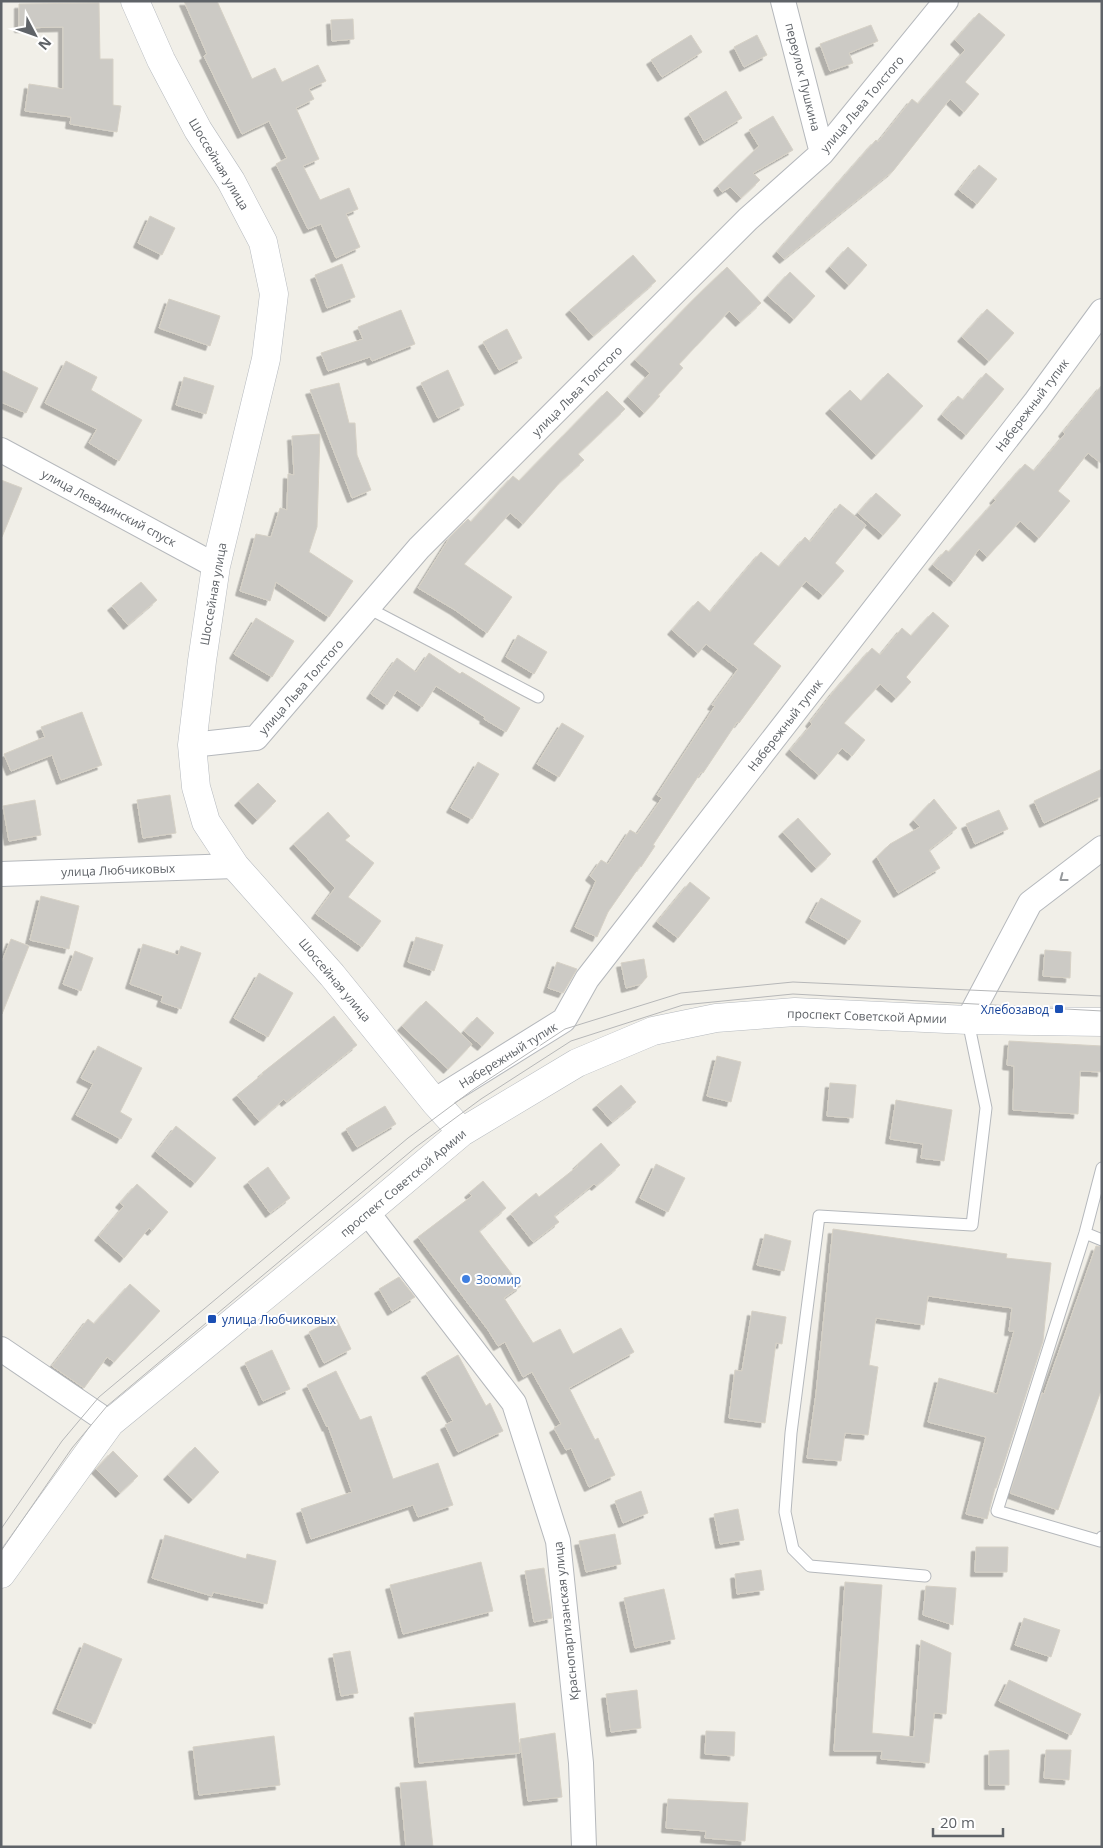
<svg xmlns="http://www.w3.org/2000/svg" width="1103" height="1848" font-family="'Open Sans',sans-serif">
<defs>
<filter id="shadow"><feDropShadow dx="-4.5" dy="4.5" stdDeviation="0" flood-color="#0004"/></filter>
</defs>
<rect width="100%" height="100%" fill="#f1efe8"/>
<path fill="#cccac5" stroke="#d6d1c6" filter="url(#shadow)" d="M184 1H217L252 79 275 68 282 82 318 65 326 81 309 89 314 99 296 108 319 159 303 166 320 200 349 188 358 209 346 214 360 247 336 258 321 224 308 229 276 164 287 158 269 121 242 134 204 56 207 54Z
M99 3 100 59H113V105L121 106 117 132 70 124 71 117 25 111 29 84 63 89V27L19 28V4Z
M979 13 1005 35 965 82 979 94 964 112 950 99 893 171 784 259 777 252 876 140 878 142 912 99 918 104 965 50 955 40Z
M353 19 354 39 332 41 331 20Z
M871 25 878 41 849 53 853 63 830 71 820 44Z
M691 35 702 52 662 77 651 60Z
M757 35 767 55 744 67 734 47Z
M726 91 742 118 704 141 689 114Z
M773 116 793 150 753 173 760 180 741 198 730 187 722 192 718 186 759 146 749 130Z
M979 165 997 179 977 204 959 190Z
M150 216 175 228 162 255 138 243Z
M848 247 867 265 849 285 830 267Z
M633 255 656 281 593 336 570 310Z
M342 264 355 297 327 308 315 275Z
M727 267 761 303 740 322 729 311 679 364 683 368 658 395 660 396 644 413 628 397 650 373 635 360 696 297Z
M790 272 815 296 794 319 768 296Z
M169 299 220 316 210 346 159 328Z
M987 309 1014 333 989 361 962 337Z
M401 310 415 344 372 361 370 357 328 371 321 353 363 339 358 327Z
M507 329 522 358 499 370 483 342Z
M66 361 97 377 91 390 142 420 119 461 89 443 97 429 45 403Z
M1 370 38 388 26 413 1 402Z
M448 370 464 405 438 418 421 383Z
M888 373 923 406 876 455 830 409 850 390 861 401Z
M986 373 1004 389 966 435 942 415 958 396 963 400Z
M184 377 214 386 206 414 176 405Z
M339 383 349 423H355L357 455 371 490 352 498 310 390Z
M1102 385V464L1088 453 1058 491 1070 501 1039 538 1020 521 987 557 979 549 954 582 933 565 946 550 949 552 996 500 994 499 1025 464 1034 471 1065 434 1063 432Z
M607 391 625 409 578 454 584 460 561 481 523 524 510 513 464 564 512 597 487 633 455 610 418 588 450 537 468 519 471 522 513 476 519 481Z
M320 434 317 527 309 552 353 581 329 617 276 582 270 601 240 591 256 534 271 537 280 508 287 510 288 474 294 475 292 436Z
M1 480 22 488 2 537H1Z
M876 493 901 515 883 535 858 513Z
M840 504 866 525 835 563 844 571 823 595 806 581 753 644 781 666 739 723 737 722 703 773 701 772 653 845 655 846 641 867 640 866 608 912 597 937 575 927 596 881 590 876 601 860 608 864 630 830 637 834 662 798 657 795 715 706 712 705 738 669 706 644 698 653 672 630 698 601 710 612 761 552 779 567 805 537 810 542Z
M141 582 157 600 128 625 112 606Z
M933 612 949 626 906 677 911 682 896 698 880 684 844 723 865 740 852 756 842 748 819 775 790 750 812 724 810 722 834 691 872 648 880 655 902 628 911 636Z
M256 618 294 641 272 677 234 654Z
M518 635 547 652 534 674 506 657Z
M429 653 460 674 462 672 520 708 506 732 484 719 485 717 436 686 422 707 397 690 387 705 371 694 397 658 416 672Z
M82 712 102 765 61 780 52 755 11 771 4 754 45 737 41 727Z
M562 723 584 736 559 777 537 764Z
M478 762 499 774 472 819 451 808Z
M1102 769V796L1044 823 1034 801Z
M258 783 276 801 257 820 239 801Z
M170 795 176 833 143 838 137 800Z
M934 799 957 828 929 850 940 868 898 893 877 857 890 844 920 827 914 820Z
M35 800 41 835 9 841 3 806Z
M999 810 1008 829 975 844 966 824Z
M328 812 350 836 345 840 374 863 348 897 381 921 362 947 316 914 335 888 294 844Z
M798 818 831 854 816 868 783 832Z
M690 882 710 898 678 938 657 922Z
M41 896 79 906 69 949 30 940Z
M821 898 861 921 849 940 810 918Z
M416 937 443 945 434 971 408 962Z
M11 939 29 946 2 1014 1 964Z
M143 944 178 955 181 946 201 953 181 1009 161 1002 163 996 130 984Z
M1045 950 1071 952 1070 978 1043 976Z
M75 951 93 958 81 991 63 984Z
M644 959 647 977 641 984 626 988 621 963Z
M557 962 577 969 563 993 548 988Z
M259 973 293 993 268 1037 234 1018Z
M426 1001 472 1044 448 1069 402 1026Z
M334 1016 357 1045 286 1102 284 1099 259 1121 237 1095 263 1074 262 1073Z
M477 1017 494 1033 482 1046 464 1031Z
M1009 1041 1102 1046V1072L1080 1071 1078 1114 1013 1110 1014 1066 1007 1065Z
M98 1046 142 1068 120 1112 132 1119 121 1139 76 1115 93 1084 81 1078Z
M717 1056 741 1062 731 1102 707 1096Z
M830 1083 856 1085 853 1118 827 1116Z
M621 1085 636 1102 612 1122 597 1105Z
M896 1100 952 1110 944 1161 921 1158 923 1144 890 1139Z
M385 1106 396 1124 357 1147 346 1129Z
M176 1126 216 1158 195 1183 156 1152Z
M601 1143 620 1165 596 1186 594 1184 554 1216 559 1222 533 1242 511 1214 536 1193 539 1197 578 1166 577 1165Z
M656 1164 685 1178 668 1212 640 1198Z
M268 1167 290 1198 270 1213 248 1182Z
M483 1181 506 1208 479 1231 521 1286 504 1298 533 1343 560 1329 573 1354 621 1328 634 1352 569 1388 595 1440 598 1438 615 1475 589 1487 571 1448 566 1450 554 1428 561 1424 532 1372 523 1377 505 1342 498 1346 488 1330 418 1237 472 1196 469 1193Z
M137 1184 168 1212 152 1231 149 1228 124 1258 99 1236 124 1206 120 1203Z
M833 1229 1007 1254 1006 1258 1051 1263 1043 1341 996 1488H995L987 1519 966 1514 986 1437 928 1422 939 1378 997 1394 1014 1331H1009L1012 1308 928 1296 924 1325 876 1318 869 1365 878 1367 868 1435 845 1433 841 1461 807 1458 816 1394Z
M765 1234 791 1241 784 1271 757 1265Z
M1096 1246 1102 1247V1388L1058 1510 1010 1493 1042 1393 1044 1394Z
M399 1277 415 1297 392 1311 379 1289Z
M130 1284 160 1311 114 1362 107 1357 84 1388 52 1366 88 1319 94 1324Z
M752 1311 786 1317 782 1344 776 1343 765 1423 729 1418 735 1370 742 1371Z
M336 1318 351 1349 324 1363 309 1332Z
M272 1350 290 1389 263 1401 245 1363Z
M458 1355 486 1406 490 1403 503 1431 458 1452 445 1425 453 1421 426 1373Z
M336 1371 360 1420 371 1416 393 1479 438 1463 453 1505 418 1517 413 1505 311 1539 301 1509 352 1492 328 1426 327 1427 307 1385Z
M195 1447 219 1472 193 1499 168 1475Z
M113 1451 138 1476 120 1493 96 1469Z
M641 1491 648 1513 623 1523 615 1501Z
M738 1509 744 1540 720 1544 714 1514Z
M615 1534 621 1564 586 1572 579 1541Z
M165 1535 246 1559 247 1554 276 1561 267 1604 213 1592 212 1596 152 1578Z
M976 1547H1008L1007 1572H975Z
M481 1562 493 1611 403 1634 390 1585Z
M544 1568 552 1618 534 1622 525 1571Z
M761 1570 764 1590 737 1594 735 1574Z
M845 1582 882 1585 872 1733 914 1737 921 1640 951 1653 946 1714 934 1713 929 1763 881 1759 882 1751H834Z
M926 1586 956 1588 953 1625 923 1615Z
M664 1589 675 1639 635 1648 624 1598Z
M1024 1618 1060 1630 1051 1657 1015 1645Z
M84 1643 122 1659 95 1724 57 1709Z
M350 1651 358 1693 341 1696 333 1654Z
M1009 1680 1081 1714 1071 1735 999 1701Z
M637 1690 641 1728 611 1732 606 1694Z
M515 1703 520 1753 419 1763 414 1713Z
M706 1731 735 1732 734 1756 705 1754Z
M555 1733 562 1797 528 1801 520 1739Z
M274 1736 280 1785 199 1795 193 1747Z
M1009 1750V1785H989V1751Z
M1046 1750H1071L1069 1780 1044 1778Z
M426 1781 433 1847H406L400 1783Z
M668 1799 748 1803 745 1841 705 1838 706 1831 666 1828Z"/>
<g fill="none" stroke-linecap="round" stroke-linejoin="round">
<g stroke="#b5b8bc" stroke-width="13">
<path id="lane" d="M368 608 538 697
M1102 1168 1085 1233 997 1511 1100 1541 1102 1537
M1085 1233 1102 1240
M925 1576 810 1566 793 1549 785 1512 791 1433 819 1216 972 1225 986 1108 968 1021"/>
</g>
<g stroke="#b5b8bc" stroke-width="26">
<path id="street" d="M783 1 822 153
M1 450 216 566
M192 745 256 738 419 548 748 219 822 153 946 1
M1 874 235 866
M968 1020 1030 903 1102 848
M434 1101 564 1020 587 979 1036 401 1102 311
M367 1212 514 1403 558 1541 581 1763 584 1847
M1 1349 110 1423"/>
</g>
<g stroke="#b6babf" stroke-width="29">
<path id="secondary" d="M135 1 161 60 198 130 231 181 263 242 274 294 266 359 216 566 202 661 192 745 196 787 206 822 235 866 332 975 434 1101 462 1132
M1 1574 110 1423 367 1212 462 1132 577 1063 653 1031 716 1018 795 1012 968 1020 1102 1022"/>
</g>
<use href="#lane" stroke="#fff" stroke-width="11"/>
<use href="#street" stroke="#fff" stroke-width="24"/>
<use href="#secondary" stroke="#fff" stroke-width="28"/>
<path stroke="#b6b7b8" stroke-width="1" d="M1 1529 62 1441 99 1397 408 1138 474 1089 565 1029 681 993 793 982 1102 996
M1 1551 72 1448 107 1406 416 1147 481 1099 571 1041 683 1005 793 994 1102 1011"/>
</g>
<defs><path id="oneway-chevron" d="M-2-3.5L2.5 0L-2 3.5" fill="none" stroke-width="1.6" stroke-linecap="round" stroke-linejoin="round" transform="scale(1.25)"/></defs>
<use stroke="#979a9d" href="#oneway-chevron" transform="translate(1063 878) rotate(143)"/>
<g fill="#1a4fb4" stroke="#fff" stroke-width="2">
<rect x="1054" y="1004" width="10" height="10" rx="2.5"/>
<rect x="207" y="1314" width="10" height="10" rx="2.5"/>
</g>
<circle fill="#3f7fe0" stroke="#fff" stroke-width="2" cx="466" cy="1279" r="5"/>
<g text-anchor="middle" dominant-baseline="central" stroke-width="4" stroke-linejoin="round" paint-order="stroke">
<g font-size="12" fill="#5f6368" stroke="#fff">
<text transform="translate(803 77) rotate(76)">переулок Пушкина</text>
<text transform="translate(862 104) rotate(-50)">улица Льва Толстого</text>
<text transform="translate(219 164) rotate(59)">Шоссейная улица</text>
<text transform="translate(577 391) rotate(-45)">улица Льва Толстого</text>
<text transform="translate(1032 405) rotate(-53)">Набережный тупик</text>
<text transform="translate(109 508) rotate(28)">улица Левадинский спуск</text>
<text transform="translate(213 594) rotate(-80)">Шоссейная улица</text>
<text transform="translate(301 687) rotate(-49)">улица Льва Толстого</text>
<text transform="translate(785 725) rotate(-52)">Набережный тупик</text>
<text transform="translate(118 870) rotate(-2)">улица Любчиковых</text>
<text transform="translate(335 980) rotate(50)">Шоссейная улица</text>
<text transform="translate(867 1016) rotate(2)">проспект Советской Армии</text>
<text transform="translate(508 1055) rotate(-32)">Набережный тупик</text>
<text transform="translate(403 1183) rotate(-40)">проспект Советской Армии</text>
<text transform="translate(566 1621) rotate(-96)">Краснопартизанская улица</text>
</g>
<g font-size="12" fill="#164399" stroke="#fff" text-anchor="end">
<text x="1049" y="1009">Хлебозавод</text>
<text x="222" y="1319" text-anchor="start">улица Любчиковых</text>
</g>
<g font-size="12" fill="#366cbe" stroke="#fff" text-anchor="start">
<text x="476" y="1279">Зоомир</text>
</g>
</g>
<rect width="1103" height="1848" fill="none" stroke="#5f6368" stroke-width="5"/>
<g transform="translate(35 35) rotate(131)" stroke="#ffffff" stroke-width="4" paint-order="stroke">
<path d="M0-4L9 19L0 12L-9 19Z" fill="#5f6368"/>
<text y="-8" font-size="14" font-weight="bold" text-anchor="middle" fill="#5f6368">N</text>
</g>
<path d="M933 1828v8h70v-8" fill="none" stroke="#5f6368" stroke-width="2.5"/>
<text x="940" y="1828" font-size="15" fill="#5f6368" stroke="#ffffff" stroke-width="4" paint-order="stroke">20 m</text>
</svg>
